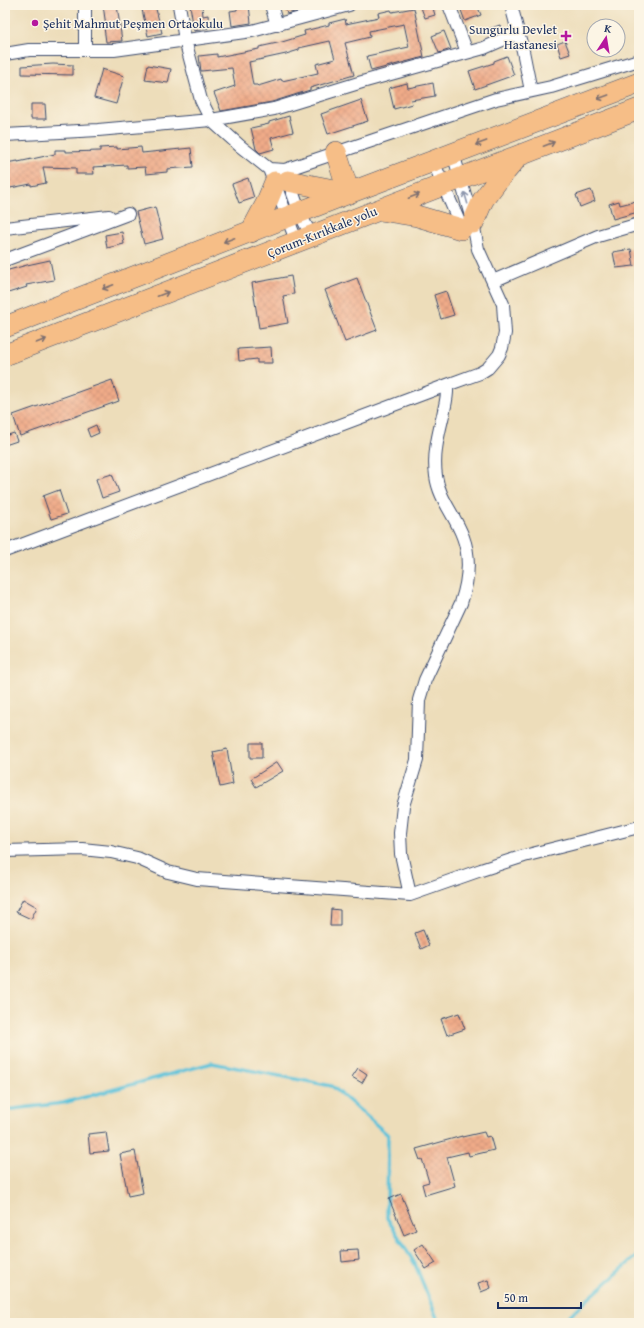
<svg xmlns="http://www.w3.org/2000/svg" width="644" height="1328" font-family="'Gentium Book Plus',serif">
<defs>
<pattern id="building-cross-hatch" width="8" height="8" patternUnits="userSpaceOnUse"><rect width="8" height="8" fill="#f0ab88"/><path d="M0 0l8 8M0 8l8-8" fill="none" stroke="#cd9378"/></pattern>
</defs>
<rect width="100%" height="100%" fill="#fcf5e5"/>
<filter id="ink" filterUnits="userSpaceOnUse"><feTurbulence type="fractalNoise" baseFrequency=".025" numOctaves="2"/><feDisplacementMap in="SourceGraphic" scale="8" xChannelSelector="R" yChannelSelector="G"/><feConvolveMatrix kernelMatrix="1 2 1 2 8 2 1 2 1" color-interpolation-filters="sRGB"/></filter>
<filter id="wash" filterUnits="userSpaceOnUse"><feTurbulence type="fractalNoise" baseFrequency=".012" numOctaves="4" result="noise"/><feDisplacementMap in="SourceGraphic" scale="16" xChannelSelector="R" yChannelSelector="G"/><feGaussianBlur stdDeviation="0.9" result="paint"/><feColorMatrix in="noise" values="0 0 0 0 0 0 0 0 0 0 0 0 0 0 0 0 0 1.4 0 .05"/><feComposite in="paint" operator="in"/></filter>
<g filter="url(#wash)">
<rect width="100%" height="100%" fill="#edddba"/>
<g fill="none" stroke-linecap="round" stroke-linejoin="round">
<path stroke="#5cc2da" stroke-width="3.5" d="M5 1110 63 1103 212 1063 332 1086 388 1135 387 1218 415 1264 439 1323
M561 1323 639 1254"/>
</g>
<g id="blocks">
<path fill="url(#building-cross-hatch)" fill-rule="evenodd" d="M103 5H117L122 41 106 42 104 27 106 26Z
M141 5H155L162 33 148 36Z
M190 5H202L203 16 208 15 209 28 194 31Z
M237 5H249L251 23 232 26 230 11 237 10Z
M284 5H296L298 11 287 14Z
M420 5H432L435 15 425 18Z
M459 5H477L481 15 465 21Z
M414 8 424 57 371 71 367 56 409 47 404 24 369 31 370 37 345 43 354 75 310 88V90L272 102 221 111 214 93 235 86 232 68 201 71 199 56 217 54V57L259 49V47L282 42 305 35 304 31 329 25V23L345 19 346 24 379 17 378 13 391 10 392 12ZM330 41 335 59 316 64 318 73 282 81 281 79 258 86 257 85H253L249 62 286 54 299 50V48Z
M500 25 502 32 491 37 489 29Z
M444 31 451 49 439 53 432 36Z
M565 41 570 54 561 57 557 44Z
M507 56 514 75 475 89 469 71 494 63V61Z
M53 64 73 65V75L22 74V66Z
M148 65 171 69 168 83 145 80Z
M102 69 124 76 116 104 94 98Z
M407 83 408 88 433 83 435 96 411 100 412 104 394 109 389 88Z
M361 100 368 121 328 134 321 114Z
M31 104H45L46 119H31Z
M289 116 293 132 271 138 274 149 260 153 256 149 251 128 269 124V122Z
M117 147V149L141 147 142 153 191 148 193 167 167 169V172L146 174 145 167 127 168V165L93 167 94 174H76V168L43 167 46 183 31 186V184L5 189V163L18 161V162L55 154V150H66V152L100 151V148Z
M248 178 254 198 239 203 232 184Z
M591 190 595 201 580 207 576 195Z
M619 201 620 205 636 201 638 212 613 219 609 204Z
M155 207 163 239 144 244 136 212Z
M122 232 124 244 107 248 105 235Z
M631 249 634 266 616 268 613 252Z
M50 260 54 280 26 285 27 287 5 294V271L27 265Z
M291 276 294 294 283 296 288 323 259 328 252 283Z
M357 278 377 330 345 342 325 290Z
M446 291 454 315 441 319 434 295Z
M271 347 272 363H257V359L239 361 238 349Z
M112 380 119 401 20 436 13 415Z
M96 425 99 433 90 437 87 429Z
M14 433 17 441 5 445V436Z
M112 474 119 492 102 498 96 479Z
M59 490 67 514 51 519 43 496Z
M250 743H262V758H250Z
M227 749 233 784 220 787 213 752Z
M277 762 283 771 256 787 251 779Z
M23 899 37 907 31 919 16 912Z
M331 909 340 910V926H330Z
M423 930 429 945 421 949 415 933Z
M459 1013 465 1029 447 1035 441 1019Z
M358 1068 367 1074 362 1083 352 1077Z
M106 1132 109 1151 90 1153 88 1134Z
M484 1132 486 1137 490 1136 494 1150 469 1156 468 1152 447 1157 455 1186 425 1195 422 1184 429 1182 422 1159 420 1160 416 1149 462 1136V1137Z
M135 1151 143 1193 128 1196 120 1154Z
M401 1194 416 1230 404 1235 389 1199Z
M423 1244 436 1263 426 1269 414 1250Z
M358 1250 359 1260 342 1262 341 1251Z
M488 1280 491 1288 481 1292 478 1283Z"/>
</g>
</g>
<g filter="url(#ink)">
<use href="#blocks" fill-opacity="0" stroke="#3a496c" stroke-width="1"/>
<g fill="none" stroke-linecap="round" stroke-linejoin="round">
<g stroke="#3a496c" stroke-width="14">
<path id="street" d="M179 5 185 40 201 100 211 120 240 146 269 169 297 243
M271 5 277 25
M449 5 467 52
M511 5 523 51 531 91
M85 50V5
M5 54 29 50H114L252 31 349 5
M5 135 98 130 211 120 274 109 362 82 484 48 518 33
M433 161 463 231
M269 169 285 170 496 99 551 87 639 60
M287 177 300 213 311 236
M5 228 109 216
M5 260 128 214
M493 281 598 236 639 224
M5 551 447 385 480 373 488 368 499 355 502 348 505 333 503 304 478 249 473 223 453 153
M5 851 82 849 111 852 137 858 168 872 197 879 410 895 481 870 524 856 639 827
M410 895 401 854 400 833 403 806 417 760 419 700 425 680 461 603C468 582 471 558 463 537 455 515 439 499 436 476 433 455 438 436 443 415 445 405 448 396 447 385"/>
</g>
<g stroke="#3a496c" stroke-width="22">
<path id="highway" d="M288 181 349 193 336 152
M380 210 417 216 461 229
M473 223 483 200 498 180 516 159
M251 232 266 204 275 182
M5 327 349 193 639 83
M5 355 639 109"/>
</g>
<use href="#street" stroke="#fff" stroke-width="12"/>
<use href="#highway" stroke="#f6be87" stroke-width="21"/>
</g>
<defs><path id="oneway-shaft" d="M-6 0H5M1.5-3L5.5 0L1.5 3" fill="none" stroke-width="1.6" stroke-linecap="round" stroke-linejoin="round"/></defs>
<g stroke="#7e6f70">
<use href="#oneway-shaft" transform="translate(603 97) rotate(160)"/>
<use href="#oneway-shaft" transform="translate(481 143) rotate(160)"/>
<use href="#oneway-shaft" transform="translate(549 144) rotate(-21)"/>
<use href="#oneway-shaft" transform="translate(414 196) rotate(-21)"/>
<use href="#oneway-shaft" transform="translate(229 240) rotate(159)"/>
<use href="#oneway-shaft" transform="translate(108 287) rotate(159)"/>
<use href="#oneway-shaft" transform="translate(163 294) rotate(-21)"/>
<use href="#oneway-shaft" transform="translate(41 341) rotate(-21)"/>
</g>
<use stroke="#8d97ae" href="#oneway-shaft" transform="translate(466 198) rotate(-106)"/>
</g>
<g fill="#b5179e" stroke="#fcf5e5" stroke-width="1.5">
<circle cx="35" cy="23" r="4"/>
<path d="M564 30h4v4h4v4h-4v4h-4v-4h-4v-4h4z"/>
</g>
<g text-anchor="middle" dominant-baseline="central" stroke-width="3" stroke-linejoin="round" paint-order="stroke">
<g font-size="13" fill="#1b2f5e" stroke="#fcf5e5" text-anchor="start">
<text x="43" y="23">Şehit Mahmut Peşmen Ortaokulu</text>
<text x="557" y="29" text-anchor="end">Sungurlu Devlet<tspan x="557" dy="15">Hastanesi</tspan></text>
</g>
<g font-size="13" fill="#1b2f5e" stroke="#fcf5e5">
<text transform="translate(322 232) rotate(-22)">Çorum-Kırıkkale yolu</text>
</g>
</g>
<rect width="644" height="1328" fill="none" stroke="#fcf5e5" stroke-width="20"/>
<g transform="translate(606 38) rotate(12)"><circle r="19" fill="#fcf5e5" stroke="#a2a6af"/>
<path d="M0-3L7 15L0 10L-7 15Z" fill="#b5179e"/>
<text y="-6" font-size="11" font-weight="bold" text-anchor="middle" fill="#1b2f5e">K</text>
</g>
<path d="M498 1302v6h83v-6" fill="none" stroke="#1b2f5e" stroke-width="2"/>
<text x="504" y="1302" font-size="12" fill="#1b2f5e" stroke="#fcf5e5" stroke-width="3" paint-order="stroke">50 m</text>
</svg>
